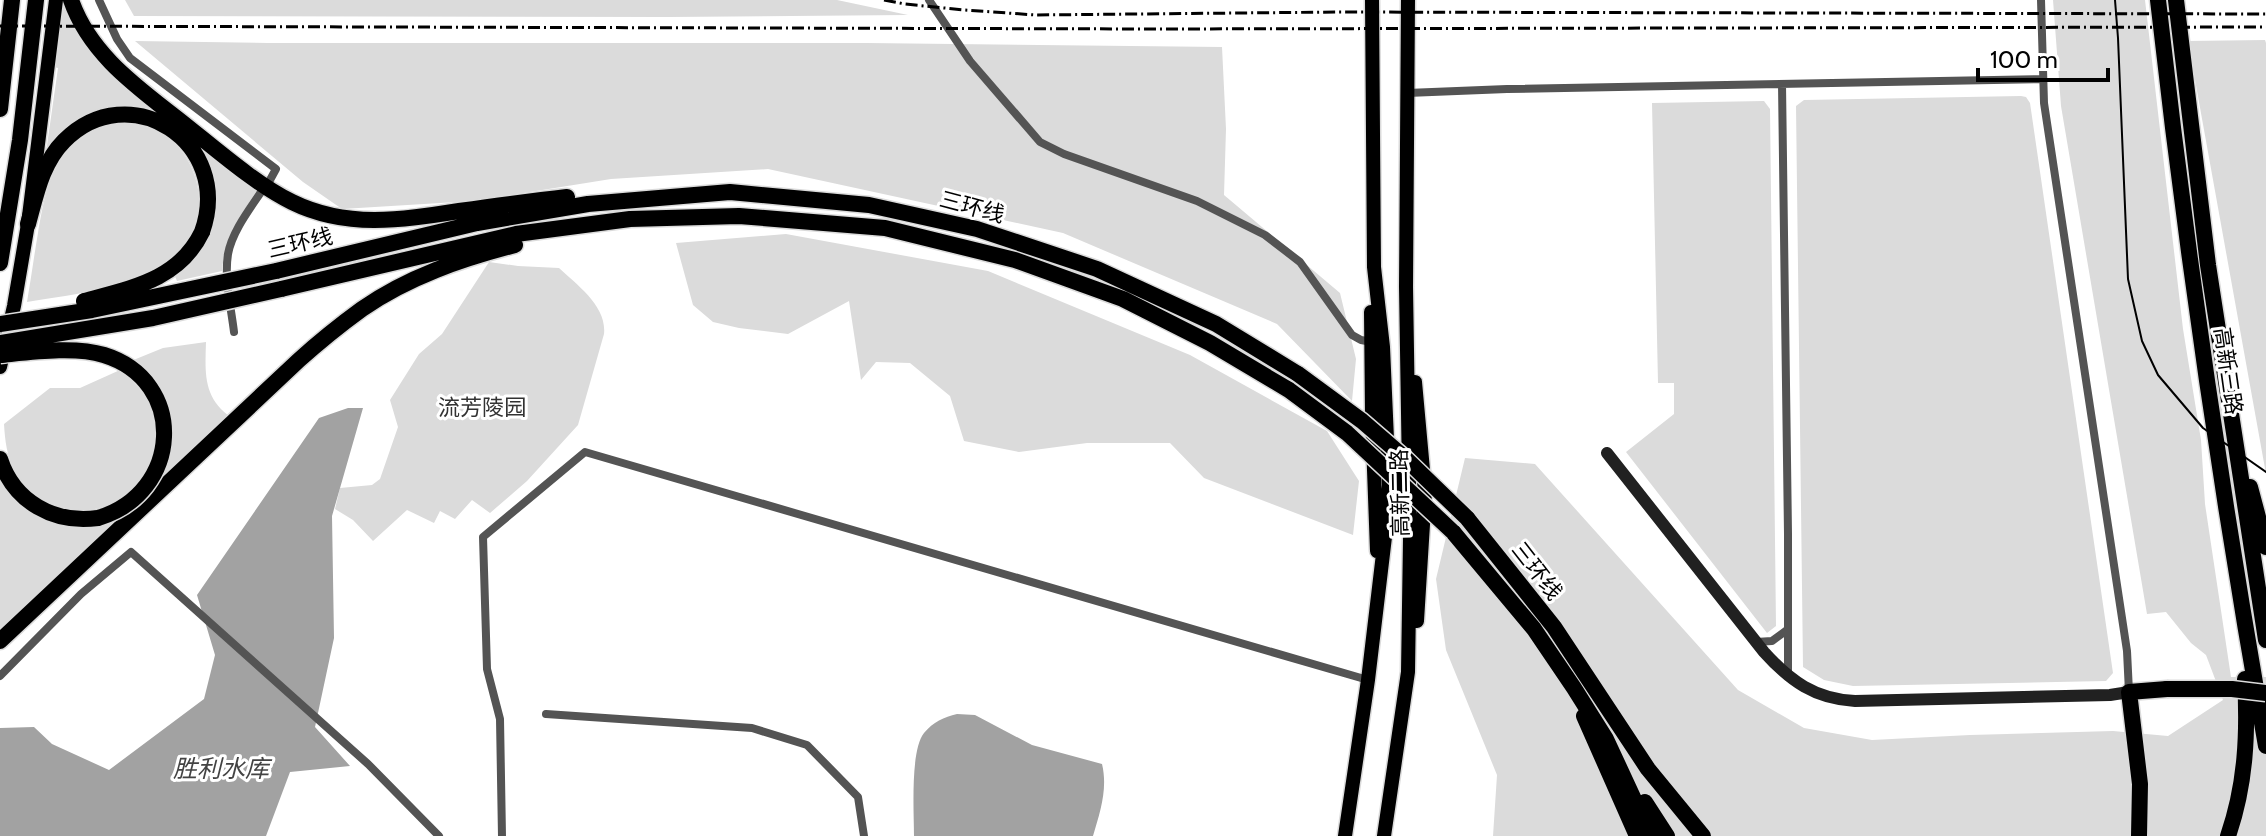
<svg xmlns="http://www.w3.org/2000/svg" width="2266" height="836" font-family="Cabin,'Noto Sans SC',sans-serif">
<rect width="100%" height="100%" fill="#fff"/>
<path fill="#dbdbdb" d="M61 0H65L77 31 258 189C242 213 224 241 222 271L177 281 174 274 203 243 212 223 216 205V183L210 167 196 147 110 109 84 117 64 131 46 152 58 68 54 67Z
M125 0H837L908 15 669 17 134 16Z
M2053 0H2145L2183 329 2201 440 2205 504 2231 677H2266V836H1493L1497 775 1446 650 1436 579 1465 458 1535 464 1738 690 1804 728 1872 740 1970 735 2113 731 2168 736 2223 700 2206 655 2191 643 2166 612 2147 614 2061 106Z
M2265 40 2266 43V474L2188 41Z
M135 41 268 43H867L1222 47 1226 129 1224 195 1340 293 1356 359 1352 401 1277 324 1063 233 768 169 611 179 473 201 342 209 303 182Z
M2021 96 2026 97 2030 103 2113 673 2106 681 1853 686 1824 680 1803 667 1796 106 1804 100Z
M1764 101 1770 109 1776 626 1767 633 1626 452 1674 414V383H1658L1652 103Z
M114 122C133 122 151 125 166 136 203 162 212 223 178 255 141 288 74 294 27 302 31 279 34 256 38 233 47 182 56 135 114 122Z
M786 234 988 271 1190 355 1327 431 1359 481 1353 535 1204 478 1170 443H1087L1019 452 964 441 950 396 910 363 876 362 861 380 849 301 788 334 739 328 713 322 693 305 676 243Z
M489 262 518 266 559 268C577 285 607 306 604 334L578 425 527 481 490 513 472 500 455 519 440 511 434 523 407 510 373 541 353 520 335 509 340 488 372 485 380 479 398 427 390 400 419 354 442 334Z
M206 342C205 374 203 398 232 418L0 636V477L37 515 126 512 170 443 131 361 163 348Z
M120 370C152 395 168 428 148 466 144 475 139 485 131 492 96 522 37 515 15 472 7 457 5 441 4 424L50 388H80Z"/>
<path fill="#a2a2a2" d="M348 408H363L332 516 334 638 315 727 350 766 290 772 266 836H0V728L34 727 52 744 109 770 204 699 215 655 197 595 319 418Z
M957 714 975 715 1032 745 1102 764C1108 789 1100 812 1093 836H914C914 812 910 751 924 733 933 722 944 717 957 714Z"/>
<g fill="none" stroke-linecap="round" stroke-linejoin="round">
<g stroke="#dbdbdb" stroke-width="17">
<path id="primary" d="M1371 312 1372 416 1377 551
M0 367 14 306 28 224 56 0
M1415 382 1425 492 1417 621
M1345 836 1368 680 1385 537 1389 485 1383 347 1374 267 1372 0
M1384 836 1408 672 1410 539 1406 287 1408 0"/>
</g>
<g stroke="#dbdbdb" stroke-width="19">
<path id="highway" d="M71 0C89 52 133 84 174 116 209 143 253 183 292 202 347 229 402 220 459 211 495 206 531 201 567 197
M2158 0C2186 250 2222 498 2266 746
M2176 0 2208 265 2266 640
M0 109 12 0
M28 224C36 195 42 163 64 141 129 75 234 142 202 232
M0 263 20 140 36 0
M276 271 477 223 588 204 730 192 869 205 977 229 1097 269 1216 324 1298 374
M281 289 516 234 630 219 739 216 885 228 1015 260 1123 299 1210 343 1289 390
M0 459C14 502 54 524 98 518
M2250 487 2266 547
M1467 518 1554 627 1648 769 1703 836
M1453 532 1534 629 1574 688 1606 739 1651 836
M0 641 299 360C319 342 340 325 362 309 408 277 461 259 515 245
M1584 716 1637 836
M1645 802 1667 836
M2139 836 2140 784 2129 692 2167 689
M2228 836C2246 784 2248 733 2245 679"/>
</g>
<path stroke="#545454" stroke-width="8" d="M99 0 117 39 130 58 276 169 270 180
M929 0 970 61 1040 142 1064 154 1197 201 1265 235 1300 262 1352 335 1361 340 1372 342
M2041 0 2044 103 2127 651 2129 692
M1782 84 1788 534V676
M1407 93 1507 89 2042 79
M234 332C231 307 224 279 228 254 232 232 249 210 261 192
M1756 642 1772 641 1787 630
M0 676 81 594 131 552 368 764 439 836
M546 714 752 728 807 745 858 797 864 836
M502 836 500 719 487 669 483 537 585 452 1368 680"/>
<path stroke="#212121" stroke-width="12" d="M1607 453 1764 652C1790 681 1815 699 1855 701L2110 695 2129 692"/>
<use href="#primary" stroke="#000" stroke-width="14"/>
<use href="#highway" stroke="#000" stroke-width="16"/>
<path stroke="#000" stroke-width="2" d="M2115 0 2118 38 2128 279 2142 341 2158 375 2203 428 2266 472"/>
<path stroke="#000" stroke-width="3" stroke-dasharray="12 4 2 4" stroke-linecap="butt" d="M884 0 905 4 964 10 1036 15 1339 12 2266 14
M0 26 1149 29 2266 27"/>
<g stroke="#dbdbdb" stroke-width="19" stroke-linecap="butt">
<path id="highway-bridge" d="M84 301C131 288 179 280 202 232
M0 324 92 310 276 271
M0 343 153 318 281 289
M0 355C31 352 75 346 104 355 188 381 182 493 98 518
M1298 374 1362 421 1406 459 1467 518
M1289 390 1347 433 1453 532
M2167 689H2232L2266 693"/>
</g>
<use href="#highway-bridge" stroke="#000" stroke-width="16"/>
</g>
<g text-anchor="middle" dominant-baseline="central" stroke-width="6" stroke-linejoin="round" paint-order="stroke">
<g font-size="22" fill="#000" stroke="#fff">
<text transform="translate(972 207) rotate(15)">三环线</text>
<text transform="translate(300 243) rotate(-13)">三环线</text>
<text transform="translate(2228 371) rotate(82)">高新三路</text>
<text transform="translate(1400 493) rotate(-91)">高新二路</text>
<text transform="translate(1537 571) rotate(52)">三环线</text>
</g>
<g font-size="22" fill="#323232" stroke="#fff">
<text x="482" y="407">流芳陵园</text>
</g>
<g font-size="24" font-style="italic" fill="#434343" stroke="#fff">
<text x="221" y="768">胜利水库</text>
</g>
</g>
<path d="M1978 68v12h130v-12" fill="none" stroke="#000000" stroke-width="4"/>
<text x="1990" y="68" font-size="24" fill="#000000" stroke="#ffffff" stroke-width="6" paint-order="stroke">100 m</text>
</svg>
